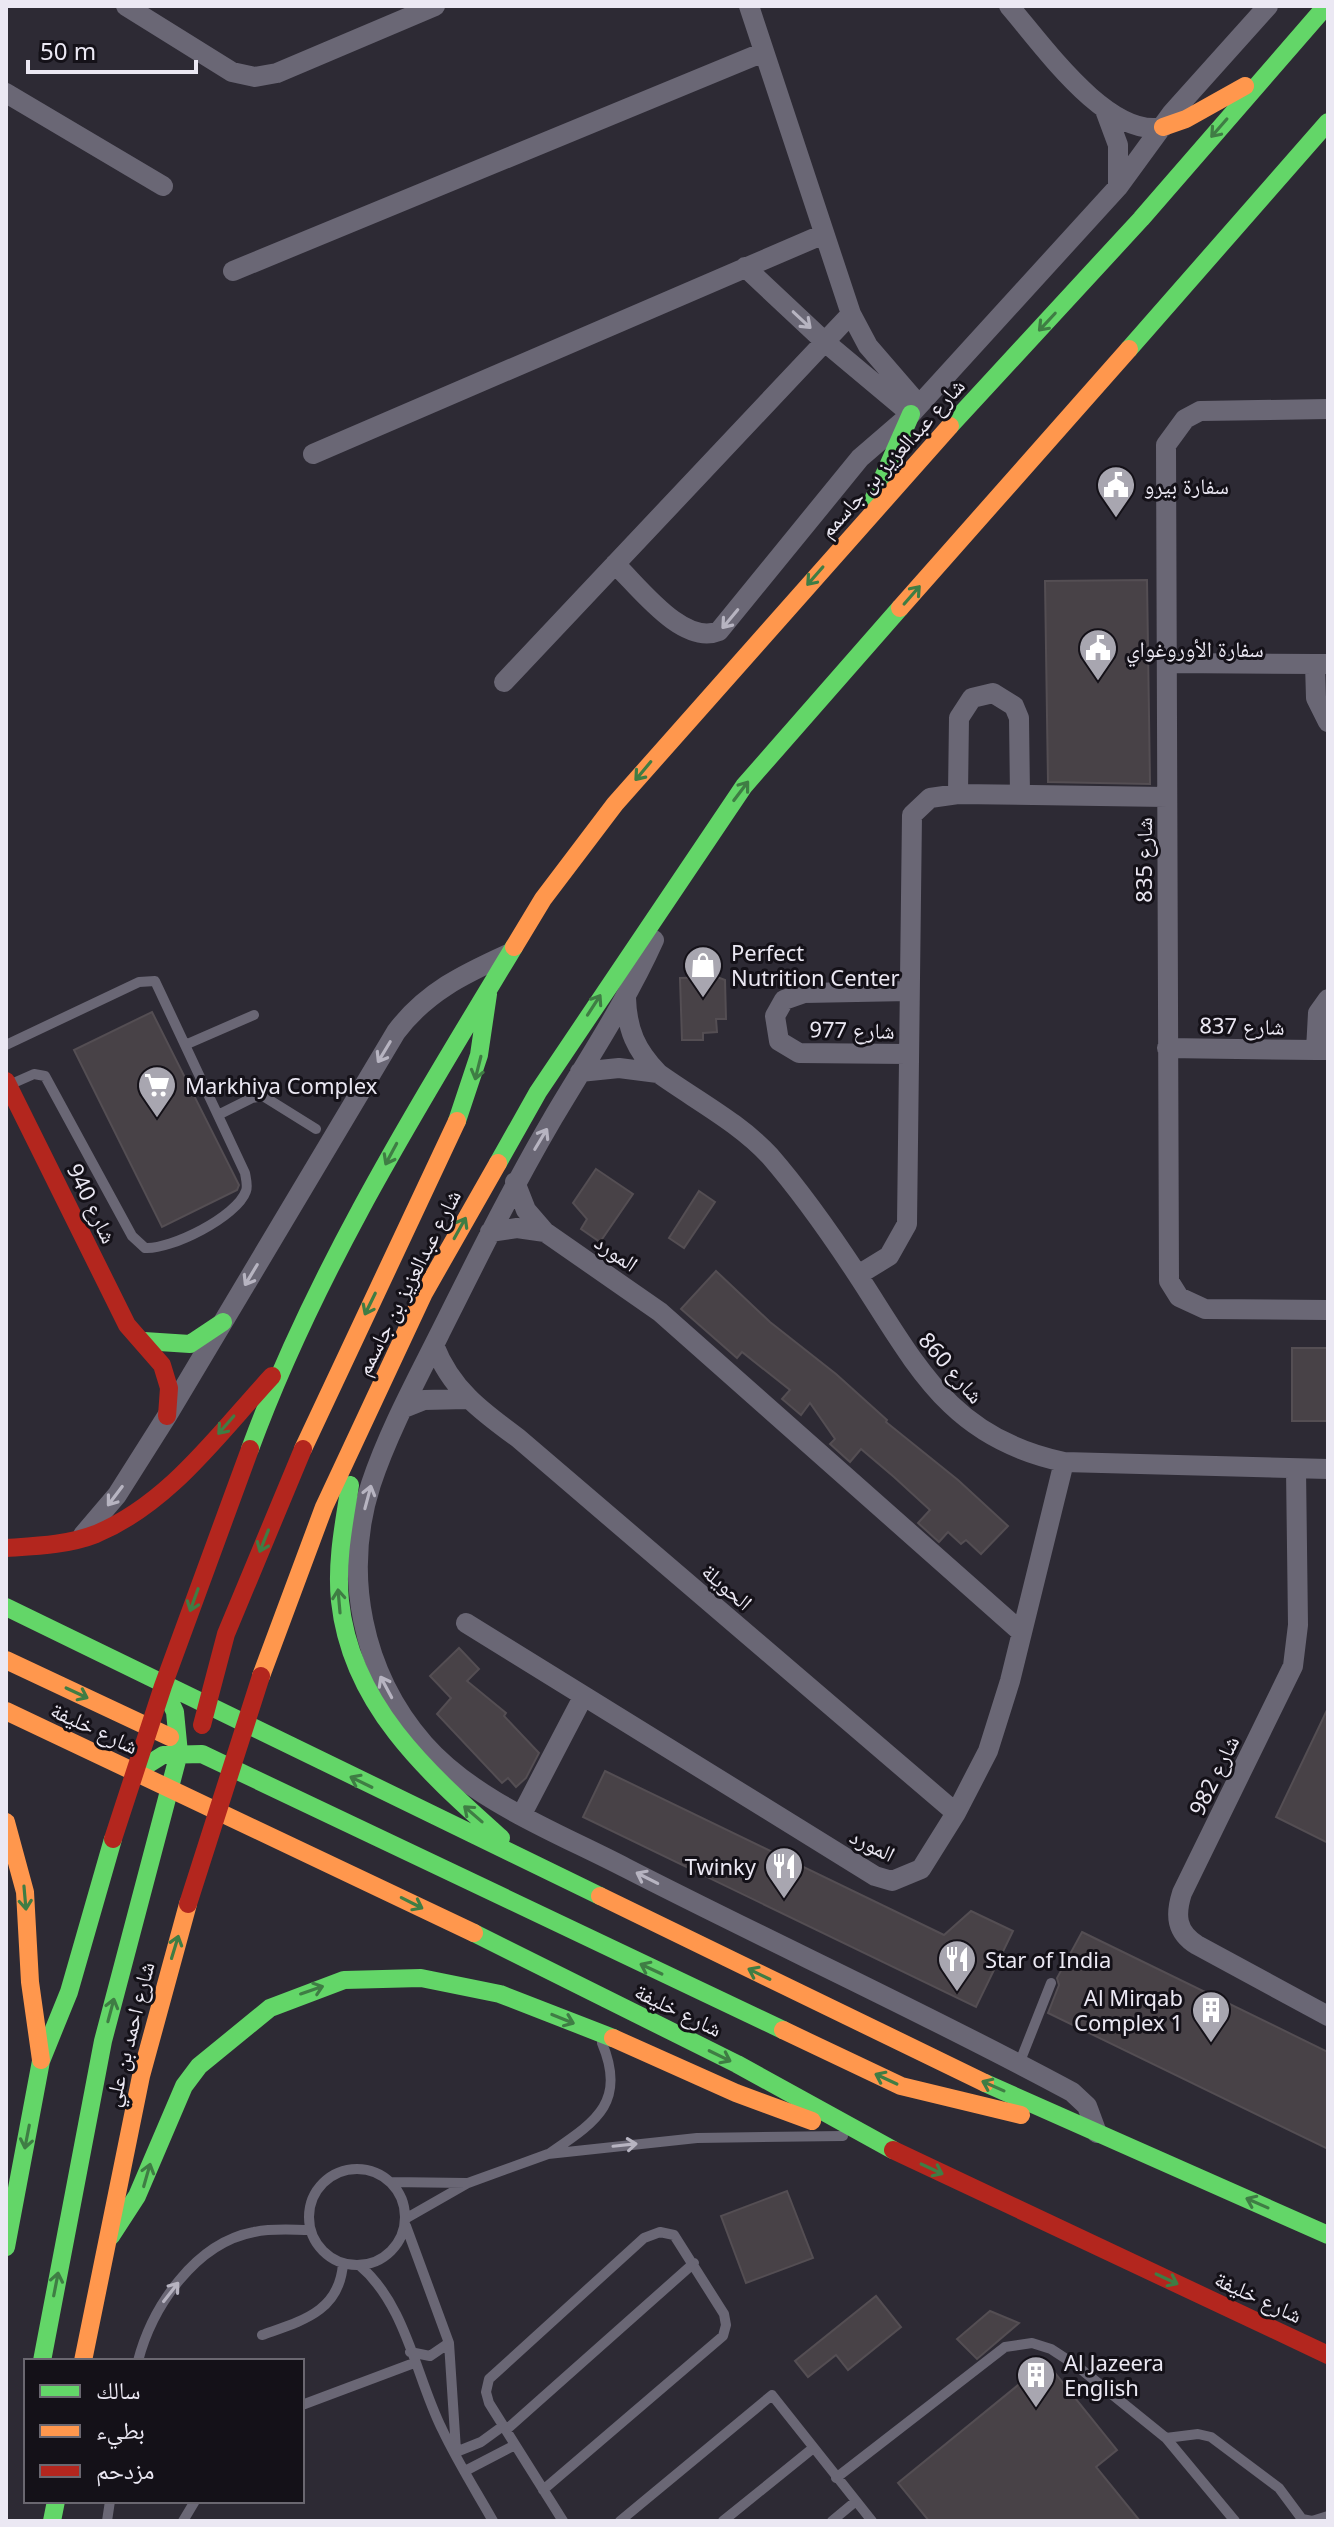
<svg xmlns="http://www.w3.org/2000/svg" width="1334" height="2527" font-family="'Noto Sans','Noto Naskh Arabic',sans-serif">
<rect width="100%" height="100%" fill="#2d2a34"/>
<path fill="#484247" stroke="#544e53" stroke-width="2" d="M1147 580 1150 784 1048 782 1045 581Z
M717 977 725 980 726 1019H716L717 1032 703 1033V1040H682L680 978Z
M152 1012 239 1185 237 1190 162 1227 74 1050Z
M596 1169 633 1194 600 1242 581 1229 587 1219 573 1203Z
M699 1191 715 1202 684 1248 669 1238Z
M716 1271 770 1322 836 1374 887 1420 886 1422 958 1480 1008 1526 981 1554 966 1540 961 1544 948 1532 939 1542 918 1523 930 1510 894 1477 861 1449 850 1462 830 1444 835 1439 810 1403 801 1415 782 1399 790 1390 742 1352 737 1358 681 1309Z
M1292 1348H1328V1421H1292Z
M459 1648 479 1669 467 1681 506 1713 504 1716 539 1753 526 1778 516 1787 508 1778 502 1783 437 1714 451 1698 430 1676Z
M1328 1708V1843L1276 1817Z
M605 1771 944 1935 971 1911 1013 1931 976 2007 583 1817Z
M1082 1932 1328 2052V2149L1048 2013 1059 1985 1057 1978Z
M787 2191 813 2258 746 2283 721 2216Z
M876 2296 901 2327 848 2370 836 2355 808 2377 795 2361Z
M990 2311 1019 2323 977 2359 957 2339Z
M1039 2368H1051L1117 2450 1096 2467 1140 2521H929L898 2483Z"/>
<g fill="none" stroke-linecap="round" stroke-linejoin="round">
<path stroke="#6a6775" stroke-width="10" d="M6 1045 139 982 155 981 245 1173C246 1179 248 1186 246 1191 237 1217 170 1250 145 1248L132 1236 45 1076 34 1074 9 1085
M185 1045 254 1015
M218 1115 252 1098 263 1096 316 1129
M1019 2064 1051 1983
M550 2153C595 2122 627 2103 602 2043
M309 2217a48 48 0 1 1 96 0a48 48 0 1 1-96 0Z
M391 2182 466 2183
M405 2219 468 2183 548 2154 697 2138 843 2136
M406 2226 449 2343 456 2450
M359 2265C406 2304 416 2377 442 2429 457 2461 476 2491 493 2521
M262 2335C301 2321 340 2312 343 2263
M410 2352 430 2356 449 2343
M138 2361C152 2307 195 2243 254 2232 273 2228 292 2230 310 2230
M302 2405 414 2363
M506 2430 694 2263
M1166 2438 1198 2434 1211 2437 1279 2488 1302 2519 1312 2521 1328 2516
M456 2452 481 2442 503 2426
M465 2471 515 2445
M836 2478 1005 2347 1032 2343 1051 2349 1077 2366 1166 2438 1235 2521
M543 2490 723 2336 726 2325 724 2314 674 2235 660 2232 644 2238 489 2379 486 2392 489 2403 563 2521
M107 2521 110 2501
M183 2521 195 2501
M620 2521 772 2395 872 2521
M723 2521 812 2449
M832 2521 856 2501"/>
<path stroke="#6a6775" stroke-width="20" d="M126 6 232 72 255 77 277 73 435 6
M749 6 851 314 868 346 919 405
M1009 6C1042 44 1108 139 1163 127
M6 93 163 186
M1105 110 1118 145V187
M745 267 825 342 911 414
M233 271 764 52
M1328 409 1200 411 1185 419 1166 445 1169 1281 1179 1297 1205 1309 1328 1310
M313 454 824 234
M615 564C640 588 683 646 719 631L860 458 911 414 1118 187 1172 113 1268 6
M1169 663 1315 664
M1328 664H1315L1316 698 1328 722
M504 682 851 314
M958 794 959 718 972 698 993 693 1014 706 1019 718 1020 795
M654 940C626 1002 588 1059 553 1118 512 1188 476 1261 439 1335 415 1383 388 1433 371 1484 342 1574 362 1673 424 1744 475 1802 559 1833 626 1868 774 1944 926 2013 1072 2092L1087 2106 1097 2133
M626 998C627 1030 636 1050 658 1073 694 1099 740 1123 770 1156 802 1193 830 1233 857 1274 916 1364 949 1438 1064 1462L1328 1469
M1328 999 1318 1013 1316 1050H1328
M1167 1048 1316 1050
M907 1054 799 1053 779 1041 775 1016 784 1000 804 993 909 991
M580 1072 619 1068 658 1073
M515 1182 526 1210 545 1232 660 1312 1020 1631
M490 1232 517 1228 545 1232
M858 1275 889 1256 907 1224 912 815 930 798 958 794 1166 797
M434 1345C451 1389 481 1411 518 1438L956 1813
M404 1408 424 1400 466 1399
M1296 1469 1298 1625 1293 1666 1182 1893C1175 1915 1176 1932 1197 1945L1328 2016
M83 1535 117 1495 167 1416 396 1032C426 992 464 974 508 954
M466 1623 875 1876 892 1881 921 1869 956 1813 988 1751 1010 1681 1064 1462
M522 1814 583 1697"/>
<path stroke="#63d668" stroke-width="18" d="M1129 349 1328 122
M950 426 1141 219 1326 6
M874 498 911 414
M457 1121 479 1055 488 994
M498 1163 538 1092 744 786 900 608
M144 1341 190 1344 223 1322
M250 1449C315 1272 417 1108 514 947
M350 1485C344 1523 336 1562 340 1601 351 1705 427 1772 501 1838
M6 1607 600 1896
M136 1772 163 1755 202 1754 783 2030
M474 1933 737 2064 893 2150
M985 2083 1328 2235
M111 2236 137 2196 184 2086 199 2066 270 2008 344 1980 421 1978 500 1994 613 2038
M6 2247 41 2061 69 1992 113 1839
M42 2361 103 2041 179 1753 175 1712 163 1686
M52 2521 56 2501"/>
<path stroke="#ff974d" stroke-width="18" d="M1163 127 1186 119 1245 86
M900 608 1129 349
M514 947 543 899 615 804 950 426
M303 1449 457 1121
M6 1660 170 1737
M261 1676 324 1507 424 1293 498 1163
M6 1711 474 1933
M6 1822 25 1892 30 1982 41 2060
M600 1896 985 2083
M783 2030 901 2086 1021 2115
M613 2038 736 2093 812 2121
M83 2361 141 2076 188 1904"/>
<path stroke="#b3261e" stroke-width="18" d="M6 1081 127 1325 162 1365 169 1388 167 1416
M6 1548C36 1546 68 1545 96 1534 170 1503 219 1433 272 1376
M202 1725 226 1634 303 1449
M113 1839 163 1686 250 1449
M188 1904 261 1676
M893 2150 1328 2355"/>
</g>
<defs><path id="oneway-shaft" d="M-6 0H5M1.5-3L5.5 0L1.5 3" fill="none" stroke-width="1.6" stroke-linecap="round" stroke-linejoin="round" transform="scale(2)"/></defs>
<g stroke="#3f7d44">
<use href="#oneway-shaft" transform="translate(1219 128) rotate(131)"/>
<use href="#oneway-shaft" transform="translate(1047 322) rotate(133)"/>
<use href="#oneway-shaft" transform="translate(815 576) rotate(131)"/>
<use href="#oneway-shaft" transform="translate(912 595) rotate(-49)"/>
<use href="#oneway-shaft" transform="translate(643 771) rotate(130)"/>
<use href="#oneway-shaft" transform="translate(741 791) rotate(-53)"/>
<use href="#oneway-shaft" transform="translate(594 1005) rotate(-57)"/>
<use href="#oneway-shaft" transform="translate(478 1068) rotate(104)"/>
<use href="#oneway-shaft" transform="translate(391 1154) rotate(118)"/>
<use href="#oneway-shaft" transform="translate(460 1228) rotate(-61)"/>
<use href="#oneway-shaft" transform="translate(370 1304) rotate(116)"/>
<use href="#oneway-shaft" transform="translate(226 1425) rotate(131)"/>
<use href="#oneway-shaft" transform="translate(264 1541) rotate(112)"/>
<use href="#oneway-shaft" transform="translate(194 1600) rotate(110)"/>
<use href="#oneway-shaft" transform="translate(339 1601) rotate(-95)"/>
<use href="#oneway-shaft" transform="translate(77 1693) rotate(25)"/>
<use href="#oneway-shaft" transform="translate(361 1782) rotate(-154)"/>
<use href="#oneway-shaft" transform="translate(473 1814) rotate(-139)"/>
<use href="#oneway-shaft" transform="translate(25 1898) rotate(85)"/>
<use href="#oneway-shaft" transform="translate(412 1903) rotate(27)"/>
<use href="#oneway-shaft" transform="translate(175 1947) rotate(-73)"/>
<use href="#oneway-shaft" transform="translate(651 1969) rotate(-155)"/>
<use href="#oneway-shaft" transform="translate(759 1974) rotate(-154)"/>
<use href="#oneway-shaft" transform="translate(312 1990) rotate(-19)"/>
<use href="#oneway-shaft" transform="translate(111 2010) rotate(-75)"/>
<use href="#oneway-shaft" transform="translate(563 2019) rotate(22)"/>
<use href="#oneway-shaft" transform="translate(720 2056) rotate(26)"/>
<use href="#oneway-shaft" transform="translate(886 2079) rotate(-155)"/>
<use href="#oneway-shaft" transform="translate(993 2086) rotate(-156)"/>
<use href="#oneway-shaft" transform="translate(27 2137) rotate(101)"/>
<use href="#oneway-shaft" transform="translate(932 2169) rotate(25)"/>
<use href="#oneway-shaft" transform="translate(147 2175) rotate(-74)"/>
<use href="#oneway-shaft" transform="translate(1257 2203) rotate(-156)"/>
<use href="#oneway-shaft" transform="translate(1167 2279) rotate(25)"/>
<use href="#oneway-shaft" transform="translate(56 2284) rotate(-79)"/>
</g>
<g stroke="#b7b4c1">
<use href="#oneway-shaft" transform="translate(802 320) rotate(43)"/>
<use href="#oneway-shaft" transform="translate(730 619) rotate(130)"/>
<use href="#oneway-shaft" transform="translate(384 1052) rotate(121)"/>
<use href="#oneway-shaft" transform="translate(541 1139) rotate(-59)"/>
<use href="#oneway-shaft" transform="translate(251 1275) rotate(121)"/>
<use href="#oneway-shaft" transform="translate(115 1496) rotate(127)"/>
<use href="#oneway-shaft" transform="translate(368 1497) rotate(-75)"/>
<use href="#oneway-shaft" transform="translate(386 1687) rotate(-118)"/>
<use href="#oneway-shaft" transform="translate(647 1878) rotate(-153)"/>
<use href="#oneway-shaft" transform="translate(625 2145) rotate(-6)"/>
<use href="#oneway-shaft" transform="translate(171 2292) rotate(-52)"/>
</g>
<defs>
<g id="civic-pin" transform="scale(2)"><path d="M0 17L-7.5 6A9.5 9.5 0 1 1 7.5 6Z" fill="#a8a6b0" stroke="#141118"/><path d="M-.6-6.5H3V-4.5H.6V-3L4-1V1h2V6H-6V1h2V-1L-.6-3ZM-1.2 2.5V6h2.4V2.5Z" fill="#fff"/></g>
<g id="shop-pin" transform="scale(2)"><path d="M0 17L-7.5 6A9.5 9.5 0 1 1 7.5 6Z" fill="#a8a6b0" stroke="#141118"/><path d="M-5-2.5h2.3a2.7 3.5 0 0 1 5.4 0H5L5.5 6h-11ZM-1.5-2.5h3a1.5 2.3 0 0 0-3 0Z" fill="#fff"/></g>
<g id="supermarket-pin" transform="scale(2)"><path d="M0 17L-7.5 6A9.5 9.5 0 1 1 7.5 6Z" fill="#a8a6b0" stroke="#141118"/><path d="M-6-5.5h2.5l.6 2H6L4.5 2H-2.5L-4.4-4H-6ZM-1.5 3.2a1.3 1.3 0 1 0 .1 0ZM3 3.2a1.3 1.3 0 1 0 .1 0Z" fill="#fff"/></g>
<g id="restaurant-pin" transform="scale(2)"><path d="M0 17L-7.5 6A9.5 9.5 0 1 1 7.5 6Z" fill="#a8a6b0" stroke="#141118"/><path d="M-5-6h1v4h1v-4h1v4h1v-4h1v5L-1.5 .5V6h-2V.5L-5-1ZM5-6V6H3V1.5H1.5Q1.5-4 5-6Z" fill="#fff"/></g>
<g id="building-pin" transform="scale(2)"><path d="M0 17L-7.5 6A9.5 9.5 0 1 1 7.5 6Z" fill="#a8a6b0" stroke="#141118"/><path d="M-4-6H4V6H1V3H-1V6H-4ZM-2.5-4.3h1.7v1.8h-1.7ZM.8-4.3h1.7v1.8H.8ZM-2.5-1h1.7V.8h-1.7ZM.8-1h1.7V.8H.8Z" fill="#fff"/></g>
</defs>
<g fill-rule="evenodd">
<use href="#civic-pin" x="1116" y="485"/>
<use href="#civic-pin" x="1098" y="648"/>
<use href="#shop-pin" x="703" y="965"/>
<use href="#supermarket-pin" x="157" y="1085"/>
<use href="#restaurant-pin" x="784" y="1866"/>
<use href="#restaurant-pin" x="957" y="1959"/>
<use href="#building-pin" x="1211" y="2010"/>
<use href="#building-pin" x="1036" y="2375"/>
</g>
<g text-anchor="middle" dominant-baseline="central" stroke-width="6" stroke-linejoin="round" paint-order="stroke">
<g font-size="22" fill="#ebe8f3" stroke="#141118">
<text transform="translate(891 457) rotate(-48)">شارع عبدالعزيز بن جاسمم</text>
<text transform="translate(1143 860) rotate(-90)">شارع 835</text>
<text transform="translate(1242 1025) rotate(1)">شارع 837</text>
<text transform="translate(852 1029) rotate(1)">شارع 977</text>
<text transform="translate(93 1203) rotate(64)">شارع 940</text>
<text transform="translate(617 1252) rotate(35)">المورد</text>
<text transform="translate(407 1282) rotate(-63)">شارع عبدالعزيز بن جاسمم</text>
<text transform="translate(952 1367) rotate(49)">شارع 860</text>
<text transform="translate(728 1586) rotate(41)">الحويلة</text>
<text transform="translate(95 1727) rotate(25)">شارع خليفة</text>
<text transform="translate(1213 1775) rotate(-64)">شارع 982</text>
<text transform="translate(873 1844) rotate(27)">المورد</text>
<text transform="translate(679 2009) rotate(26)">شارع خليفة</text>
<text transform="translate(128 2034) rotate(-76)">شارع احمد بن علي</text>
<text transform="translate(1259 2296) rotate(25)">شارع خليفة</text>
</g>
<g font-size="22" fill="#ebe8f3" stroke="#141118" text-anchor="start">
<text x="1144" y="485">سفارة بيرو</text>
<text x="1126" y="648">سفارة الأوروغواي</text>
<text x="731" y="952">Perfect<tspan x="731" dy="25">Nutrition Center</tspan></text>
<text x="185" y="1085">Markhiya Complex</text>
<text x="756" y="1866" text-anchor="end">Twinky</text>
<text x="985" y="1959">Star of India</text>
<text x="1183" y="1997" text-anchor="end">Al Mirqab<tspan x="1183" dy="25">Complex 1</tspan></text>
<text x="1064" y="2362">Al Jazeera<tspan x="1064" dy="25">English</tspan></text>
</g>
</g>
<rect width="1334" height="2527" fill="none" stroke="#ebe8f3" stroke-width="16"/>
<rect x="24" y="2359" width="280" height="144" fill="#141118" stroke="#6a6770" stroke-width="2"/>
<rect x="40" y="2385" width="40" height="12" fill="#63d668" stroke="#6a6770" stroke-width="2"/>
<text x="96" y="2399" font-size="24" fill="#ebe8f3">سالك</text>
<rect x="40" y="2425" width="40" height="12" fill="#ff974d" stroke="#6a6770" stroke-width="2"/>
<text x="96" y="2439" font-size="24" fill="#ebe8f3">بطيء</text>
<rect x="40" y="2465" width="40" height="12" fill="#b3261e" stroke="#6a6770" stroke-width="2"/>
<text x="96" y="2479" font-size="24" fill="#ebe8f3">مزدحم</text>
<path d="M28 60v12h168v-12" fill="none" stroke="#ebe8f3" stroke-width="4"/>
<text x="40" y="60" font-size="24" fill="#ebe8f3" stroke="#141118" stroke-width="6" paint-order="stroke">50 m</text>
</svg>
